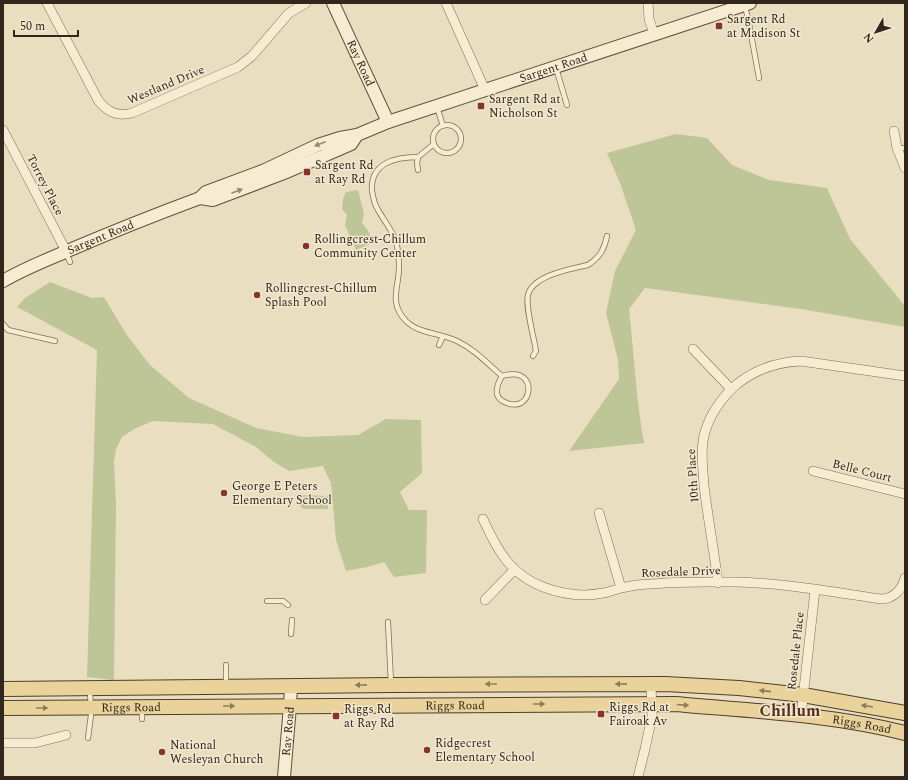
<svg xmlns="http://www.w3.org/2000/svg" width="908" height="780" font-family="Spectral,serif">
<rect width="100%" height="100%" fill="#e9dec0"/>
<path fill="#bec596" d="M676 134 707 138 732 165 769 180 827 188 850 239 905 306V327L801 309 645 288 629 309C634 354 636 399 644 443L569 451 619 379 618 360 606 313 615 271 636 230 620 183 607 153Z
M358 190 364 214 362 223 369 232 372 243 356 250 345 225 347 215 342 209 343 199 346 192Z
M50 282 92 298 104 297 126 334 150 365 189 398 256 428 303 437 358 435 386 419 421 420 422 473 400 492 409 510H427L426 573 394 577 384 562 367 567 346 571 336 540 331 483 323 466 289 471 274 462 256 447 213 424 153 421 134 429 122 437 116 449 114 462 116 504 114 680 87 677 97 350 17 307 25 298Z
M304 495 328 496V509H304L299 505 298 499Z"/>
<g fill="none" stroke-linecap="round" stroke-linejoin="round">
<g stroke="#806f5a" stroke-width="6">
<path id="lane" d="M745 7 748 18 759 78
M556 68 567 105
M437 107 443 126
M433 139a14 14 0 1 1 28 0a14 14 0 1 1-28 0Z
M897 148H905
M418 157C395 157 370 163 372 191 373 197 374 203 377 208 385 223 396 234 398 251 399 257 399 264 399 269 398 290 389 303 406 321 419 334 441 333 457 341 474 349 487 363 502 376 499 381 496 388 497 394 499 402 513 407 521 403 529 398 531 386 525 379 519 372 509 374 502 376
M418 170 417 163 418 157 434 144
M66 253 70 262
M3 324 8 330 55 341
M439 345 443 336
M533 356 536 351C534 337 525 307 528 295 533 275 571 269 588 265 600 257 604 250 607 236
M267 601H283L288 605
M388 622 391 683
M291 634 292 620
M226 685V665
M142 709V719
M88 738 91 715 90 690"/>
</g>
<g stroke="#806f5a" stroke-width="10">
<path id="street" d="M47 3 98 100C107 112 117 117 132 113L238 67 252 56 289 13 306 3
M446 3 485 90
M648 3 649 19 654 34
M3 130 66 251
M894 131 897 148 905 168
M693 349 731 389
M813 471 905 494
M599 513 621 588
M483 519C497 550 510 574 543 587 562 594 584 597 603 593 609 592 615 590 621 588 630 586 641 584 651 584 679 581 708 582 736 582 784 583 833 592 881 599 893 599 902 590 905 578
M718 583C714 551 708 518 704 486 703 468 700 449 705 432 710 414 723 396 737 384 756 369 777 362 801 361L905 376
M485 600 514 570
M801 716 815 590
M3 743H35L66 735
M638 777 645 749 652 716 651 684"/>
</g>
<g stroke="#62513d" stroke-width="14">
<g id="secondary">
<path id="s1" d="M333 3 388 122"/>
<path d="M200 198 213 200 284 173 351 144 357 135"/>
<path id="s2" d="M3 281C25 268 49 259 72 249 114 231 157 214 200 198L206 192 265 170 318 145 340 138 357 135 388 122 750 3"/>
<path id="s3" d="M284 777 290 706 291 686"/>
</g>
</g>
<g stroke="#4e3e2e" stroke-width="16">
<g id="primary">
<path d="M3 689 391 685 665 684 739 688 803 695 905 713"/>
<path id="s4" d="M3 708 675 704C752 711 830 714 905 733"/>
</g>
</g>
<use href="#lane" stroke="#f5ecd2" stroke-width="4.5"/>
<use href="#street" stroke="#f5ecd2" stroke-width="9"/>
<use href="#secondary" stroke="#f5ecd2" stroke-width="12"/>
<use href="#primary" stroke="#ead39b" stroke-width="14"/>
</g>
<defs><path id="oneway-solid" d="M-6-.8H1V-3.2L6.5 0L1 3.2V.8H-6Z"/></defs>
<g fill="#938a78">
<use href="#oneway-solid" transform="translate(320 144) rotate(159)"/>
<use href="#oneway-solid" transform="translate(237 191) rotate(-21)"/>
</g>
<g fill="#8e7d5c">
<use href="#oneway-solid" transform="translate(491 684) rotate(180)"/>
<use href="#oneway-solid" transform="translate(621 684) rotate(-179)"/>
<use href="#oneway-solid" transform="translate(361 685) rotate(179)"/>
<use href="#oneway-solid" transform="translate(765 691) rotate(-174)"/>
<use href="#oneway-solid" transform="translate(539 704)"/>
<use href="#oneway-solid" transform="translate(683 705) rotate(5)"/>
<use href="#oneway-solid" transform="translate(229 706)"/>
<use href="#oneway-solid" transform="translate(867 706) rotate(-171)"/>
<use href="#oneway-solid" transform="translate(42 708)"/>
</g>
<g fill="#893230" stroke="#f1e8cf" stroke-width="1.5">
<rect x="715" y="22" width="8" height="8" rx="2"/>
<rect x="477" y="102" width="8" height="8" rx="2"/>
<rect x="303" y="168" width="8" height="8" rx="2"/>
<circle cx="306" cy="246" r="4"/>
<circle cx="257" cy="295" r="4"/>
<circle cx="224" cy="493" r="4"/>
<rect x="597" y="710" width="8" height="8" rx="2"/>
<rect x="332" y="712" width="8" height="8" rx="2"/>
<circle cx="427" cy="750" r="4"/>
<circle cx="162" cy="752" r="4"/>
</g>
<g text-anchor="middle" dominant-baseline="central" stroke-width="3" stroke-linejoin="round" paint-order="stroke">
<g font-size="12" fill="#31271d" stroke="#f1e8cf" text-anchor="start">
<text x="727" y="19">Sargent Rd<tspan x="727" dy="14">at Madison St</tspan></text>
<text x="489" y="99">Sargent Rd at<tspan x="489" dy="14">Nicholson St</tspan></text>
<text x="315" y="165">Sargent Rd<tspan x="315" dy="14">at Ray Rd</tspan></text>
<text x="314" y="239">Rollingcrest-Chillum<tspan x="314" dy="14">Community Center</tspan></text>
<text x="265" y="288">Rollingcrest-Chillum<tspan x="265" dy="14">Splash Pool</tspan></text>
<text x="232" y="486">George E Peters<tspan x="232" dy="14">Elementary School</tspan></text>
<text x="609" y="707">Riggs Rd at<tspan x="609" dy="14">Fairoak Av</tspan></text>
<text x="344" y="709">Riggs Rd<tspan x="344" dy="14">at Ray Rd</tspan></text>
<text x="435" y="743">Ridgecrest<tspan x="435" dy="14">Elementary School</tspan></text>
<text x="170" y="745">National<tspan x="170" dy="14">Wesleyan Church</tspan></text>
</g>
<g font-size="12" fill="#31271d" stroke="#f1e8cf">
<text stroke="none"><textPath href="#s1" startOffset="66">Ray Road</textPath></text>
<text stroke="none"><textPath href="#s2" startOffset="592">Sargent Road</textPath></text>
<text transform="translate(166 85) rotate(-23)">Westland Drive</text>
<text transform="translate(45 185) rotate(63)">Torrey Place</text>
<text stroke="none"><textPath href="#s2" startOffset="107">Sargent Road</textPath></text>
<text transform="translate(862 471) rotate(14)">Belle Court</text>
<text transform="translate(693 476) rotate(-94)">10th Place</text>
<text transform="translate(681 572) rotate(-2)">Rosedale Drive</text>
<text transform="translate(796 651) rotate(-84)">Rosedale Place</text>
<text stroke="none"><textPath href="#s4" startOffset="452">Riggs Road</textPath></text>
<text stroke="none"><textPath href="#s4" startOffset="128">Riggs Road</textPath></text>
<text stroke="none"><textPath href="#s4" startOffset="860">Riggs Road</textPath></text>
<text stroke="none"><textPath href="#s3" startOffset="46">Ray Road</textPath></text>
</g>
<g font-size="16" font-weight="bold" fill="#5a2e20" stroke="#f1e8cf">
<text x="790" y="711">Chillum</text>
</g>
</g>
<rect width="908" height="780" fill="none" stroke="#31271d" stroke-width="8"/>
<g transform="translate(876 32) rotate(231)" stroke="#f1e8cf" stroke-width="3" paint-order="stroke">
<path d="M0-3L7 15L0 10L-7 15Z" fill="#31271d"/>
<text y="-6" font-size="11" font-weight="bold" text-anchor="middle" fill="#31271d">N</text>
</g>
<path d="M14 30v6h64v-6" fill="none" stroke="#31271d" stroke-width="2"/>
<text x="20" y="30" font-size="12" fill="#31271d" stroke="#f1e8cf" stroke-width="3" paint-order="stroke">50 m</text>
</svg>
